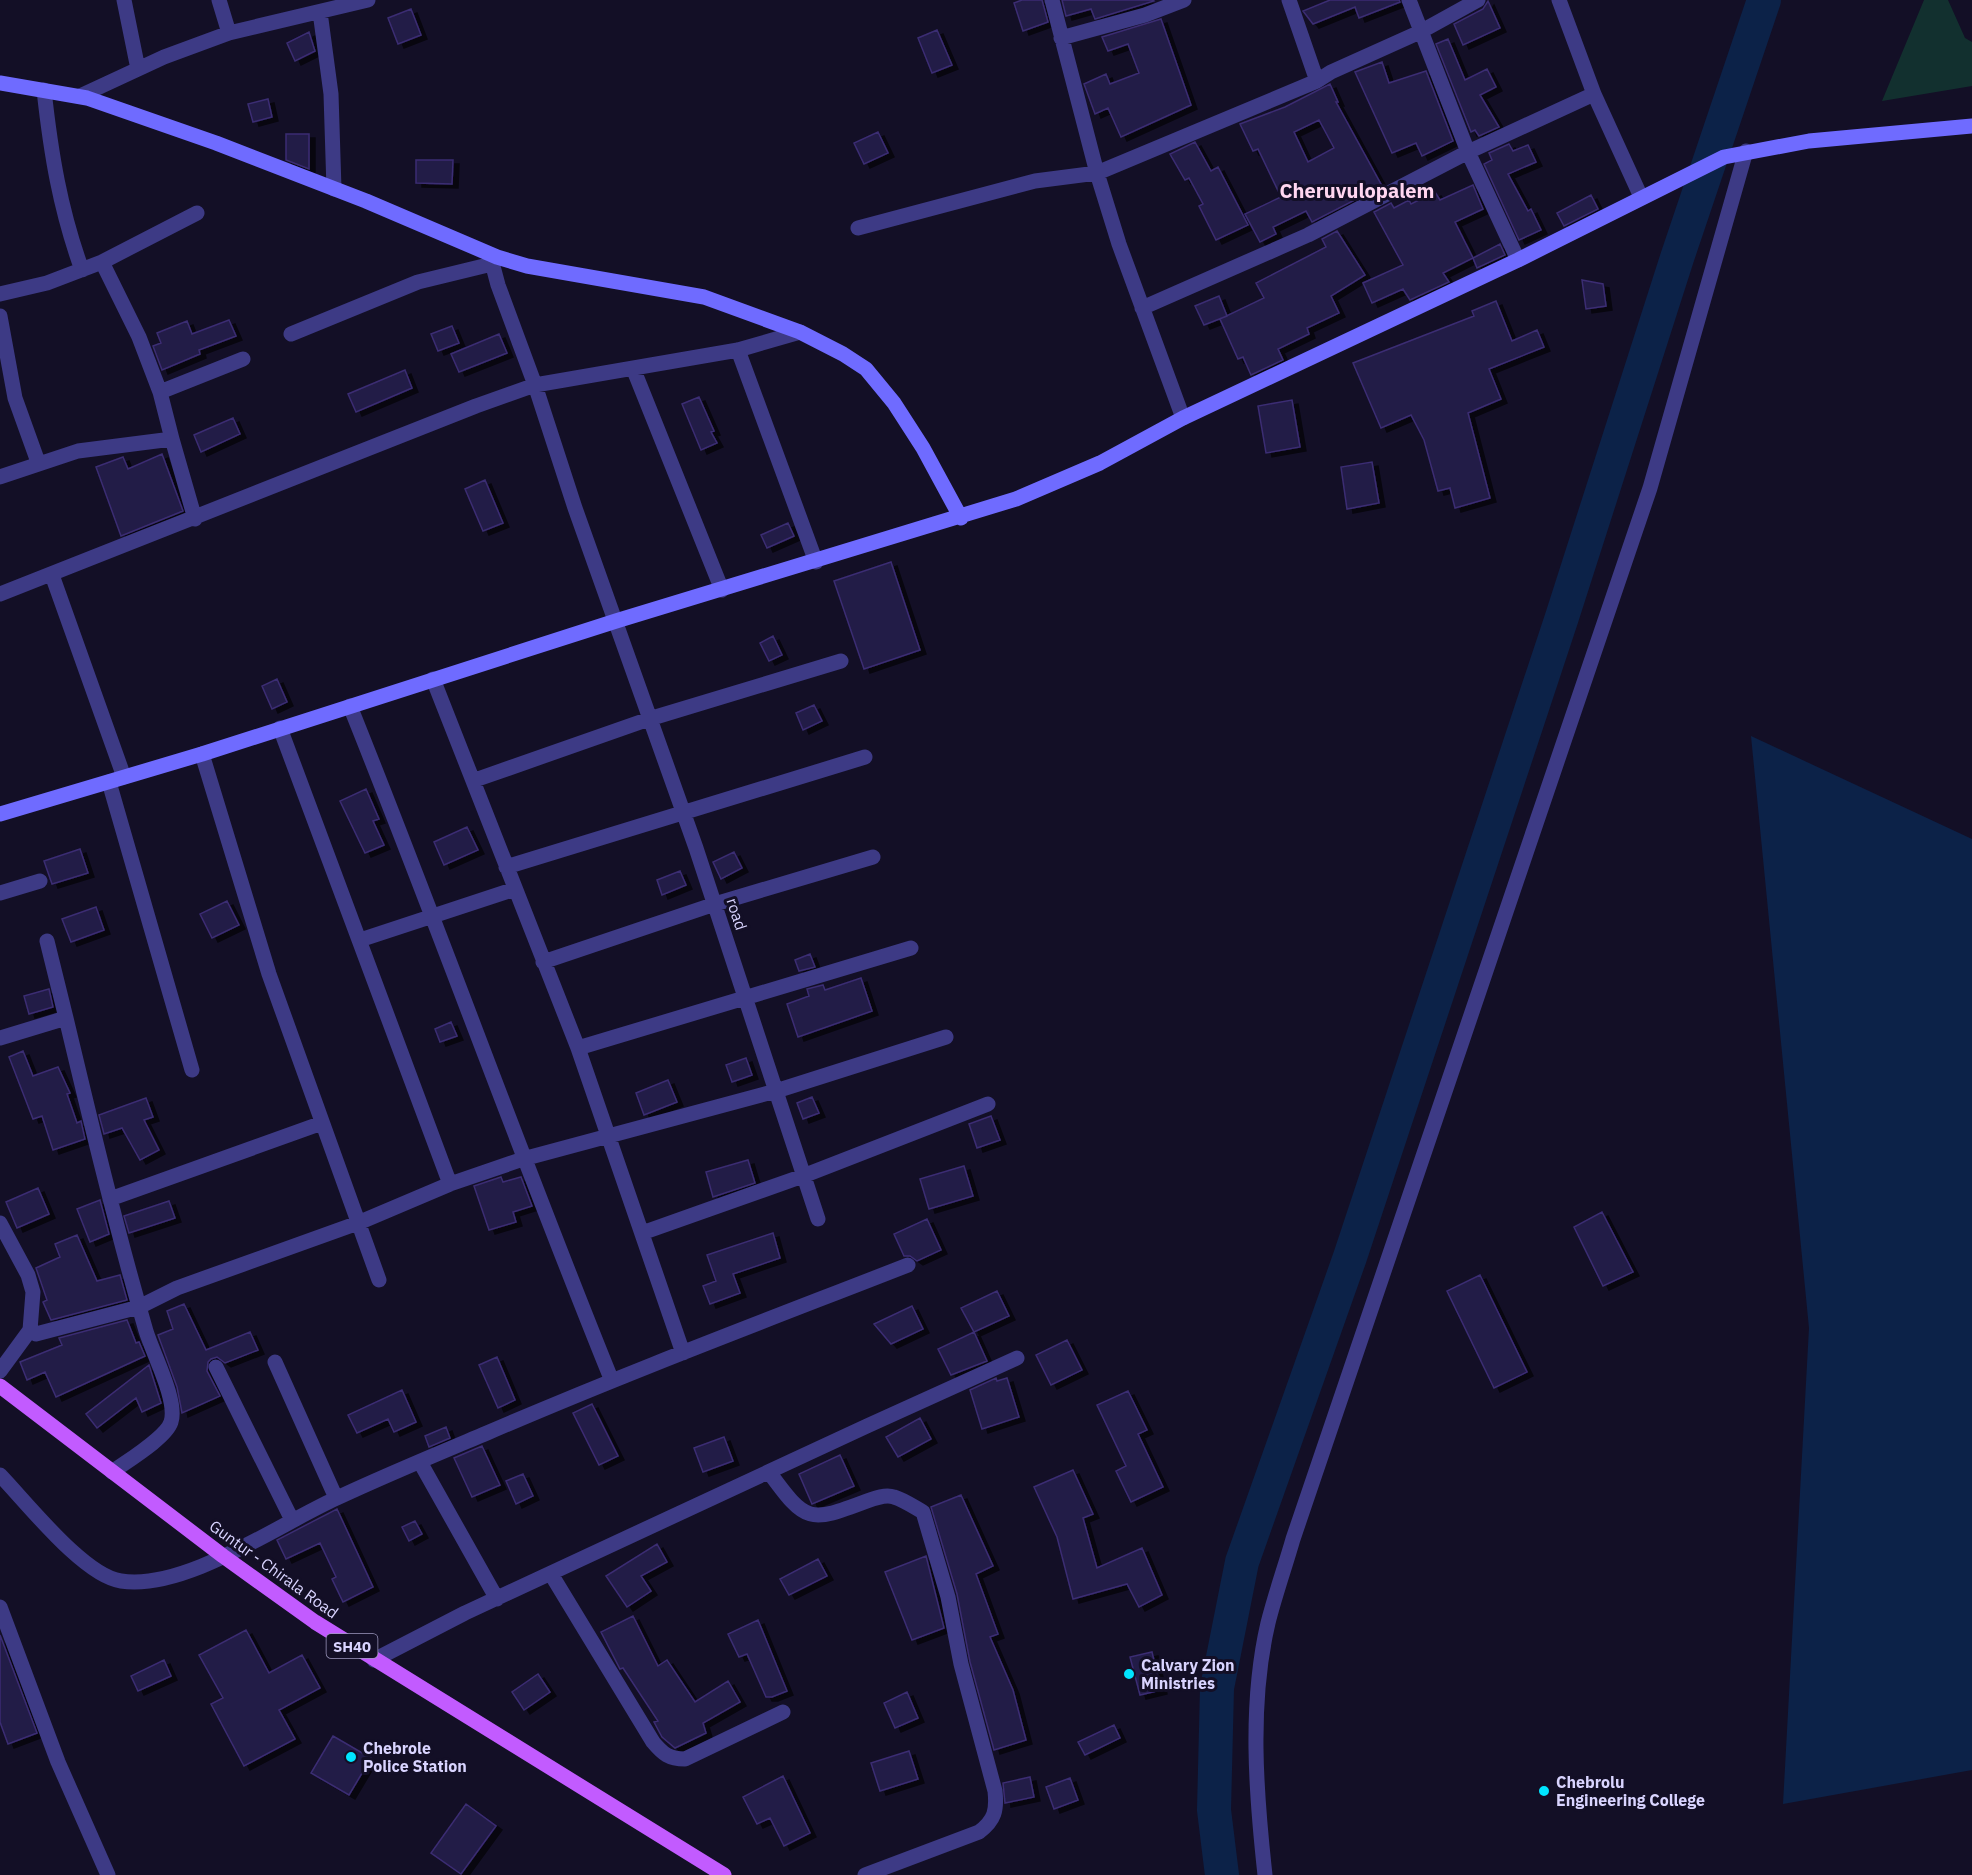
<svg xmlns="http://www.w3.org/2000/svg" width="1972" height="1875" font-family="'IBM Plex Sans',sans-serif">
<defs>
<filter id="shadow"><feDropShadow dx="6" dy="4" stdDeviation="0" flood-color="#0009"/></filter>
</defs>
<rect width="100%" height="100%" fill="#130f26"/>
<path fill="#12302f" d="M1924 0H1948L1965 38 1972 42V86L1882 101Z"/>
<path fill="#0c2248" d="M1751 736 1972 839V1770L1783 1804 1809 1328Z"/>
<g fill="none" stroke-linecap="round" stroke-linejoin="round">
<path stroke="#0c2248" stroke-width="34" d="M1222 1875 1214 1810 1217 1688 1242 1562 1350 1257 1562 617 1677 258 1764 0"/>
</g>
<path fill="#241b47" stroke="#3b2d73" stroke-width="1.5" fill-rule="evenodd" filter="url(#shadow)" d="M1022 0H1042L1048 22 1023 31 1014 3Z
M1062 0H1153L1154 1 1095 19 1091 9 1066 16Z
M1330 0H1399L1400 2 1359 18 1355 7 1313 24 1303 11Z
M1488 1 1500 28 1463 45 1454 24 1483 9Z
M411 9 421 35 398 44 388 18Z
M1161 19 1191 105 1121 137 1108 108 1095 114 1084 84 1106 74 1110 84 1139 73 1128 44 1108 51 1102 37Z
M937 30 952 65 932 73 918 38Z
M309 32 315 51 295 61 287 43Z
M1448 39 1465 80 1487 69 1496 87 1480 95 1499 127 1479 136 1475 130 1471 132 1436 44Z
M1382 62 1389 83 1426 71 1453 141 1422 156 1416 143 1392 153 1355 72Z
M1330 84 1338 102H1336L1382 186 1312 222 1306 211 1273 227 1276 234 1260 242 1245 214 1281 197 1258 149 1253 151 1240 124 1285 107ZM1319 120 1334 148 1308 162 1294 132Z
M268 99 272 117 253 122 248 104Z
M878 132 888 153 864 164 854 143Z
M286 134H309V169L286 160Z
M1195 142 1211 171 1218 167 1248 225 1216 240 1199 206 1203 204 1189 178 1185 180 1170 154Z
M1509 144 1513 151 1528 145 1536 162 1508 174 1528 211 1531 209 1541 230 1519 240 1484 164 1492 160 1489 153Z
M416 160H453L452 184 416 183Z
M1473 185 1483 209 1455 222 1473 258 1443 273 1449 282 1410 300 1403 289 1372 303 1363 283 1403 265 1374 212 1391 203 1394 208 1409 200 1411 204 1435 192 1440 200Z
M1591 195 1598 209 1564 226 1557 213Z
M1337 231 1365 275 1331 296 1339 313 1307 328 1309 334 1278 349 1283 360 1251 375 1243 357 1238 359 1220 319 1264 298 1256 283 1326 247 1322 239Z
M1500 244 1505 255 1477 268 1473 258Z
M1582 280 1603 284 1606 306 1586 309Z
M1219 296 1227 316 1204 325 1195 306Z
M1496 301 1512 341 1537 330 1544 347 1489 369 1501 399 1468 413 1490 498 1455 508 1450 488 1438 491 1424 440 1411 415 1381 428 1353 363 1474 316 1472 311Z
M229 320 236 336 199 350 200 354 162 370 153 346 161 343 157 333 187 321 192 334Z
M452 326 459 343 438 351 431 334Z
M499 334 507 353 459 372 451 354Z
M405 370 412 388 356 412 348 394Z
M699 397 714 431 711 432 717 443 701 450 682 404Z
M1292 400 1300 447 1266 453 1258 406Z
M233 418 240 434 201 452 194 435Z
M162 454 183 511 121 536 96 467 123 457 128 469Z
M1372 462 1379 503 1347 509 1341 467Z
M485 480 503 523 483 531 465 489Z
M788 523 794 536 767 548 761 535Z
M891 562 920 650 864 669 834 581Z
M773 636 782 655 769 661 760 643Z
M277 679 287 702 272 709 262 686Z
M814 705 822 721 803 730 796 713Z
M366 789 379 819 373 821 384 845 365 853 340 801Z
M467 827 478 850 444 865 434 842Z
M80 849 88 873 52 884 44 861Z
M734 852 742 868 721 879 713 862Z
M680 871 686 885 662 895 657 880Z
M227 901 239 925 212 938 200 914Z
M96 907 104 930 71 942 62 919Z
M810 954 815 967 799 971 795 960Z
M861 978 872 1011 798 1037 787 1004 809 996 807 989 823 985 825 990Z
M49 989 53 1007 29 1014 24 996Z
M451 1022 457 1036 440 1042 435 1029Z
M23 1051 33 1076 58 1067 70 1093 67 1094 77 1123 81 1121 85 1139 53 1150 42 1116 33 1119 9 1057Z
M746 1058 752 1075 732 1082 726 1065Z
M668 1080 677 1102 644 1115 636 1093Z
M812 1097 819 1113 803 1119 797 1103Z
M146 1098 153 1117 144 1120 159 1150 140 1160 122 1128 104 1134 99 1115Z
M991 1116 1000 1140 977 1148 969 1124Z
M748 1160 755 1183 713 1197 706 1172Z
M964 1166 973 1196 929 1209 920 1179Z
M501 1177 503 1182 521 1177 532 1206 513 1212 516 1222 489 1230 474 1186Z
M38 1188 49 1214 17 1228 6 1202Z
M100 1200 109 1234 90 1242 77 1209Z
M169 1201 175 1218 129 1233 124 1216Z
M1602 1212 1633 1272 1603 1286 1574 1227Z
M927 1219 941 1250 917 1261 910 1256H904L894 1234Z
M773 1233 780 1258 733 1274 740 1293 710 1304 703 1286 716 1281 707 1255Z
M77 1235 97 1281 120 1275 127 1300 51 1320 43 1302 47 1300 36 1268 60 1257 55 1244Z
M1480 1275 1527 1372 1494 1388 1447 1291Z
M997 1291 1009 1316 974 1332 961 1308Z
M184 1304 206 1350 250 1332 258 1350 225 1363 217 1357 211 1359 208 1362 207 1371 220 1396 182 1413 177 1387 158 1335 173 1329 167 1311Z
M912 1306 923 1329 891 1344 874 1324Z
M127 1320 136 1343 139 1342 145 1356 56 1397 45 1372 27 1380 20 1362 62 1345 59 1338Z
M974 1332 987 1361 951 1375 938 1349Z
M1067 1340 1082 1370 1051 1385 1036 1355Z
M497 1357 515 1400 498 1408 479 1365Z
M149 1365 161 1403 142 1412 136 1398 97 1428 86 1414Z
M996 1378 997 1381 1007 1378 1019 1417 982 1429 970 1390Z
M402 1390 416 1422 394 1432 388 1419 357 1433 348 1415Z
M1128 1391 1147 1430 1138 1434 1163 1487 1131 1502 1116 1471 1126 1466 1097 1405Z
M592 1404 618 1456 599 1465 573 1413Z
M920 1418 931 1439 898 1457 886 1437Z
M446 1427 450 1438 429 1447 425 1436Z
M724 1437 733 1461 703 1472 694 1448Z
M482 1446 500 1485 472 1497 454 1458Z
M840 1455 854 1486 812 1504 799 1474Z
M1073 1470 1093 1514 1083 1518 1097 1568 1142 1548 1162 1595 1139 1607 1127 1584 1073 1599 1057 1537 1034 1487Z
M523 1474 533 1496 516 1504 506 1481Z
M961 1495 993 1566 976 1574 998 1634 990 1637 1013 1690 1026 1740 994 1750 970 1662 957 1594 931 1507Z
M337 1509 373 1587 343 1602 332 1579 336 1577 320 1543 286 1559 277 1540Z
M415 1521 422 1534 409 1541 402 1527Z
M657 1544 667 1562 641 1576 651 1591 627 1607 606 1576Z
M926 1556 944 1628 912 1640 885 1572Z
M818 1559 827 1576 789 1595 780 1579Z
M633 1616 658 1666 667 1660 695 1702 728 1681 740 1702 703 1723 706 1733 675 1748 662 1737 654 1722 658 1721 623 1668 620 1669 601 1632Z
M758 1620 787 1691 772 1697H766L747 1654 739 1657 728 1634Z
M246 1630 269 1673 302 1655 320 1688 279 1710 295 1739 244 1766 211 1704 223 1698 199 1655Z
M0 1635 37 1733 8 1744 0 1722Z
M1152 1652 1161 1690 1140 1695 1130 1657Z
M164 1660 171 1676 138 1691 131 1676Z
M538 1674 550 1692 524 1710 512 1692Z
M907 1692 918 1718 895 1728 884 1703Z
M1114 1725 1120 1738 1085 1755 1078 1742Z
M333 1736 371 1758 349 1795 311 1773Z
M909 1751 918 1779 880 1791 871 1763Z
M783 1776 810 1833 784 1846 770 1818 757 1824 743 1797Z
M1030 1777 1034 1797 1005 1803 1003 1783Z
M1070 1778 1078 1800 1054 1809 1046 1787Z
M466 1804 496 1826 461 1874 431 1853Z"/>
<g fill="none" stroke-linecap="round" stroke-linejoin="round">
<path stroke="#3d3a85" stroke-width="15" d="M124 0 138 69
M219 0 229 33
M1052 0 1097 173 1119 244 1183 418
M1289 0 1317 81
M1409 0 1468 152 1518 260
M1559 0 1594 94 1641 197
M320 12 331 94 334 189
M1061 38 1145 15 1184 0
M44 90C51 154 60 209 82 270
M80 96 164 57 229 33 368 0
M858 228 1035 181 1097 173 1317 81 1331 72 1420 32 1478 0
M490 255 498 285 535 385 575 508 696 848 818 1219
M102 262 197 213
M0 294 47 283 102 262 139 337 160 392
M1142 308 1308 235 1468 152 1594 94
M0 316 15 398 38 462
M291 334 418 282 492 264
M738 350 816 562
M633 368 722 590
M172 439 160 392 243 359
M0 477 78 451 172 439 195 519
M52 575 124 777
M0 594 476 406 535 385 738 350 800 332
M433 679 578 1048 683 1353
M350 706C440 930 521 1157 612 1381
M280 728 450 1184
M202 754 269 974 379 1280
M475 780 649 719 841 661
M109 782 192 1070
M506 867 865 757
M0 893 40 881
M360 940 515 889
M47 941 66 1018
M543 962 715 904 873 857
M0 1038 66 1018C91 1123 116 1228 146 1331 153 1354 178 1401 171 1422 166 1438 127 1461 112 1472
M578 1048 911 948
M110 1199 322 1123
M0 1223 28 1275 33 1292 30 1330 0 1371
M642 1233 803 1176 988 1104
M30 1330 36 1334 139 1307 177 1288 358 1223 450 1184 523 1159 776 1091 946 1037
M275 1362 336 1498
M216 1367 292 1520
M420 1462 497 1599
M769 1472C806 1523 809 1523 867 1501 875 1498 886 1494 894 1497 904 1500 914 1507 923 1512L948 1597 961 1664 995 1791C997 1810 995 1820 979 1832L865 1875
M0 1475C27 1503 84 1576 121 1581 185 1591 279 1524 337 1498 386 1475 437 1454 487 1433 626 1373 767 1320 908 1265
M551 1574 653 1742C663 1754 669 1759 685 1759L783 1712
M0 1607 58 1762 108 1875
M374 1660 465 1613 867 1426 1017 1358
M1265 1875C1256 1793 1249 1704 1268 1623 1275 1595 1285 1567 1293 1539L1650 488 1746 151"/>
<path stroke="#6f6bff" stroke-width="15" d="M0 83 87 98 216 143 366 201 497 257 527 266 704 297 800 332 843 354 866 369 894 403 923 448 961 518
M0 814 202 754 616 621 1016 499 1100 463 1183 418 1518 260 1724 157 1809 141 1972 126"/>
<path stroke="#c25bff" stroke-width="15" d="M0 1386 223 1556 315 1622 724 1875"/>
</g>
<g fill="#00e5ff" stroke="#130f26" stroke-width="2">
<circle cx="1129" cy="1674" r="6"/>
<circle cx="351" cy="1757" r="6"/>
<circle cx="1544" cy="1791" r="6"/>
</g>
<g text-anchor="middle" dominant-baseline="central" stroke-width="6" stroke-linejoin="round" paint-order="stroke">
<rect fill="#130f26" stroke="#9e99be" stroke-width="1.5" x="326.5" y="1634" width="51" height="24" rx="4.5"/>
<g font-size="15" font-weight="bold" fill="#d9d4ff">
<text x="352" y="1646">SH40</text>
</g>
<g font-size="16" fill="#d9d4ff" stroke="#130f26">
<text transform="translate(737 914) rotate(72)">road</text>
<text transform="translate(274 1569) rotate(36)">Guntur - Chirala Road</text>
</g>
<g font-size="16" font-weight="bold" fill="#d9d4ff" stroke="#130f26" text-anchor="start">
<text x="1141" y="1665">Calvary Zion<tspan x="1141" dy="18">Ministries</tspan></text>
<text x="363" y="1748">Chebrole<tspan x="363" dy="18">Police Station</tspan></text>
<text x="1556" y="1782">Chebrolu<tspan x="1556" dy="18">Engineering College</tspan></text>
</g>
<g font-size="20" font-weight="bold" fill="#ffd6f0" stroke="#130f26">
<text x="1357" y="190">Cheruvulopalem</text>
</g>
</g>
</svg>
